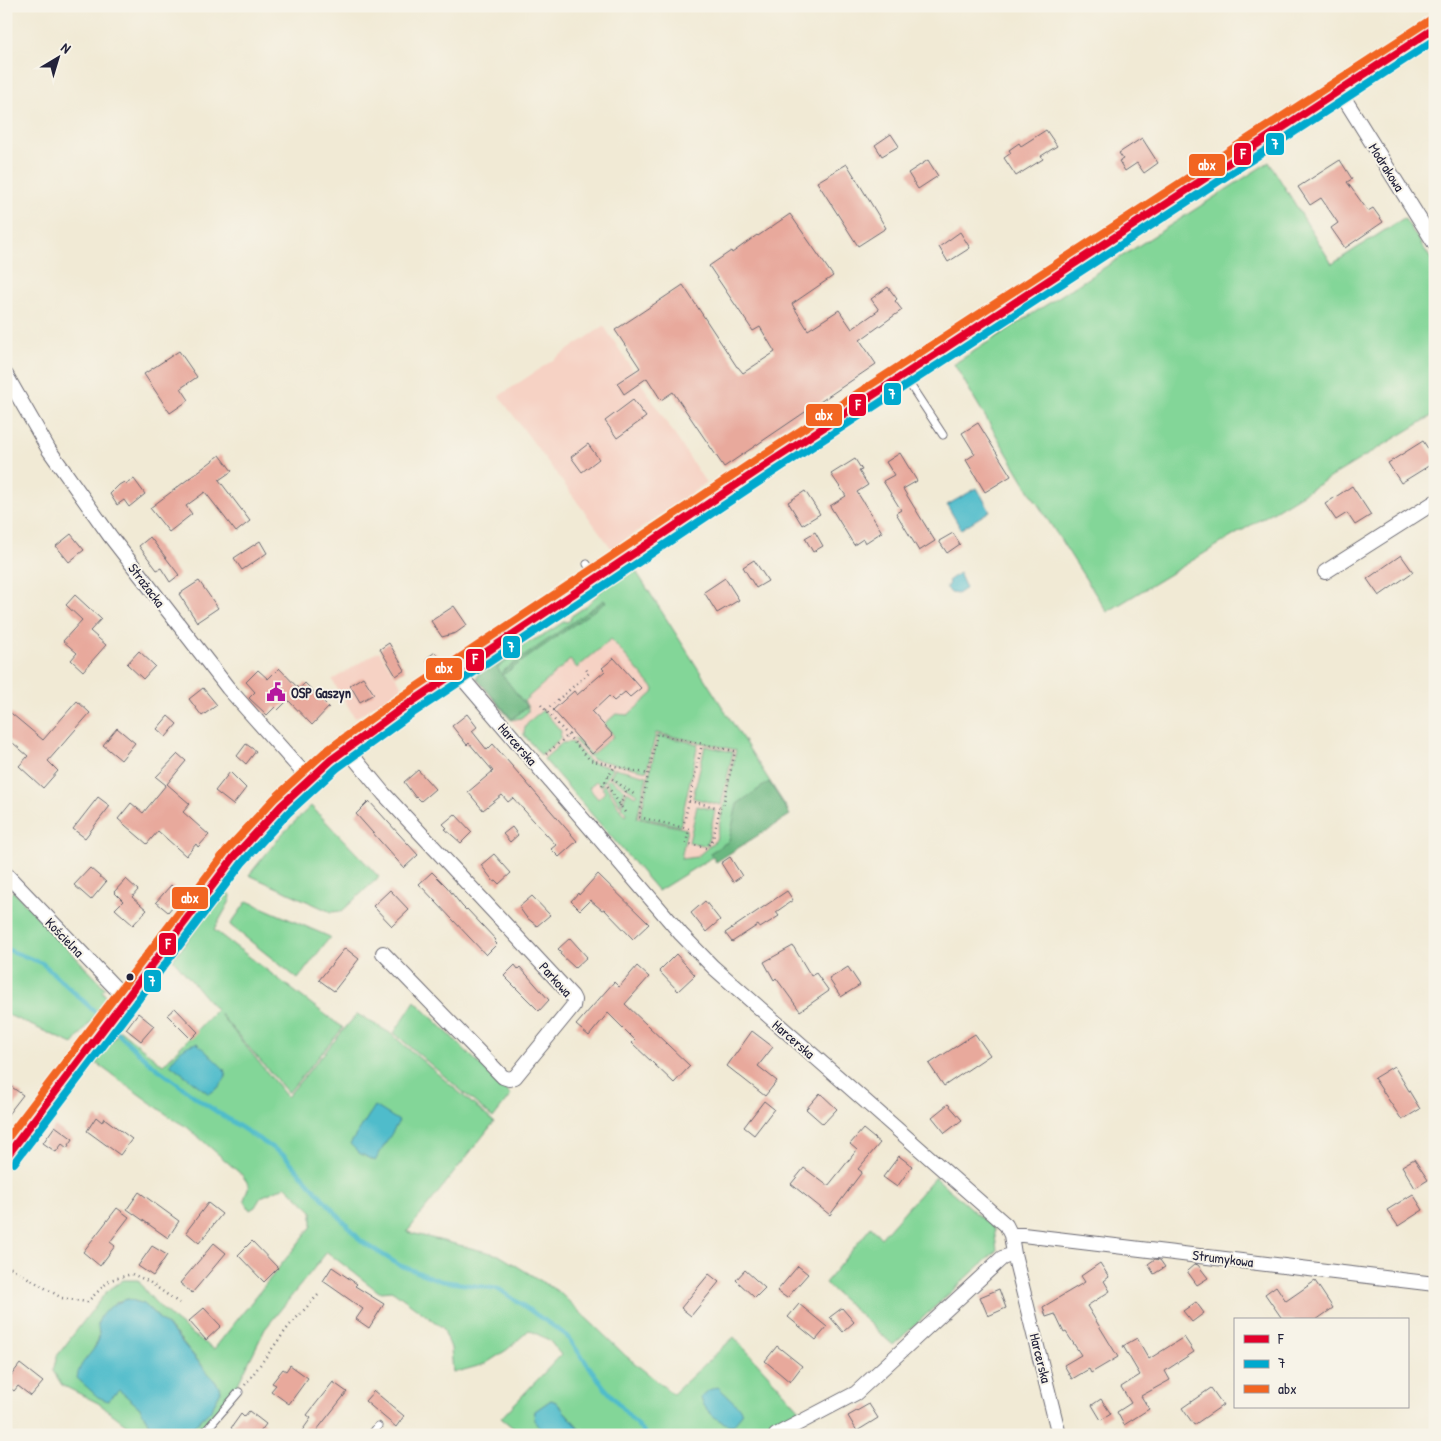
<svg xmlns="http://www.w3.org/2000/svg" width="1441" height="1441" font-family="'Patrick Hand',sans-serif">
<rect width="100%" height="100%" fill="#f7f3e8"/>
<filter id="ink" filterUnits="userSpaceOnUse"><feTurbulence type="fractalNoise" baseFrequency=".02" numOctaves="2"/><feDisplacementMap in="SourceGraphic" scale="10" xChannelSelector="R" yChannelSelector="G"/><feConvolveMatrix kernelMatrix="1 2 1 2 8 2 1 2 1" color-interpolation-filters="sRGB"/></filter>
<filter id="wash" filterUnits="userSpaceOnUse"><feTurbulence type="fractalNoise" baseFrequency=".0096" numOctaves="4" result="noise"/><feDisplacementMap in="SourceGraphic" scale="20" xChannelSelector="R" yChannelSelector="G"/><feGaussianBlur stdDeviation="1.12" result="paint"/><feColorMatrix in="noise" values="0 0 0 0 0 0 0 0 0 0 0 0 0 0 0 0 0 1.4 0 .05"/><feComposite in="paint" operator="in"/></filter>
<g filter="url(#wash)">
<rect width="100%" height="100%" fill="#f1ead5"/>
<path fill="#f6d2c4" d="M604 326 706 483 612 549 499 396Z
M610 589 788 810 658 891 478 682 596 603Z
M379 651 403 688 355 718 332 680Z"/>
<path fill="#83d698" stroke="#527c6a" d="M1269 162 1332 264 1404 218 1435 265V414L1107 612 1030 492 954 364Z
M634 568 788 810 658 891 544 759 562 743 572 742 590 762 613 768 601 786 596 781 589 788 598 799 605 792 602 788 605 784 621 811 626 816 627 814 621 807 627 791 635 796 637 794 610 776 615 768 647 776 637 818 687 829 681 859 697 857 716 840 736 750 656 733 647 771 592 759 573 739 575 738 591 755 614 736 604 724 616 714 628 715 653 693 654 689 611 639 577 668 570 660 524 701 528 707V712L521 718 511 720 476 678C483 660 528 644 545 634 552 630 558 625 565 621L567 622 571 619 570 617 586 606 606 586Z
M543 710 561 731 560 739 541 755 524 735C523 723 535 717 543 710Z
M658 735 698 744 680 826 640 817Z
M705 746 733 752 721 805 693 798Z
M609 778 625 790 620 805 606 781Z
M311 806 379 877 342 911 331 912 249 875 283 833Z
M697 806 715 810 707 846 689 842Z
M13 891 105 988 102 991 107 998 104 1005 73 1044 6 1014V898Z
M225 891 231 895 230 901 214 930 343 1028 288 1093 219 1013 287 1097 357 1014 390 1033 494 1122 407 1232 499 1255 559 1292 626 1356 673 1394 734 1337 800 1410 753 1435H585L556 1402 551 1400 535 1411 534 1420 546 1435H522L501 1418 561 1355 549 1340 529 1330 508 1349 485 1364 453 1373 451 1348 443 1328 393 1291 379 1292 327 1252 265 1329 236 1388 196 1435H184L210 1411 221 1391 218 1385 176 1334 144 1304 128 1299 117 1302 98 1324C100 1334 99 1340 94 1348L119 1389 140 1408 150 1426 159 1435H140L98 1403 62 1385 53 1371 57 1356 106 1292 123 1280H138C156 1309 186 1330 214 1349L312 1226V1211L286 1186 261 1197 255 1207 250 1210 244 1200 249 1185 242 1175 187 1127 173 1119 96 1063 120 1030 163 1065 216 1010 173 959Z
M247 901 330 937 298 979 230 925Z
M415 1001 511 1095 493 1118 394 1033Z
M935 1177 994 1229 997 1250 893 1345 825 1283 871 1227 881 1238Z"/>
<path fill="#6ab780" stroke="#466c5e" d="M604 600 606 602 504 674 502 672Z
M517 650 519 652 497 668 527 707 512 719 477 679C484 665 504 656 517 650Z
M769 782 790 815 716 862 710 853 729 841 737 804Z"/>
<path fill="#50bccb" stroke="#396f83" d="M977 488 990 511 961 529 947 505Z
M959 573 966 588 957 594 951 593 946 588 949 583 948 581Z
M197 1043 224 1069 226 1077 219 1087 209 1094 170 1064C177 1053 185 1045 197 1043Z
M375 1106 399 1121 375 1161 359 1153 350 1144Z
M128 1299 144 1304 175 1334 218 1385 221 1391 210 1411 184 1435H159L150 1426 140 1408 119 1390 108 1401 98 1397 77 1378C79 1361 92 1356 98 1341 101 1335 98 1332 98 1326 98 1311 117 1302 128 1299Z
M718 1387 740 1408 742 1414 733 1425C721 1425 702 1409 701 1397L709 1390Z
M551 1400 556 1402 585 1435H546L534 1420 535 1411Z"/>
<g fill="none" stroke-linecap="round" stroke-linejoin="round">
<path stroke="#50bccb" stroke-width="4.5" d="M6 949 42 963 103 1019
M112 1028 150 1063 202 1102 285 1156 361 1241 399 1265 441 1281 499 1289 566 1335 604 1387 646 1435"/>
</g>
<g id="blocks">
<path fill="#e8a99c" d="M1046 130 1057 146 1041 156 1043 159 1016 176 1004 158 1011 153 1009 150 1019 143 1021 146Z
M891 134 899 146 882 156 875 145Z
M1142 138 1158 163 1144 173 1137 163 1125 171 1119 161 1123 159 1119 153Z
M928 160 938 176 918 189 908 173Z
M1340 160 1352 179 1347 182 1368 211 1373 208 1383 222 1345 248 1331 228 1338 223 1321 198 1310 205 1298 187Z
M847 164 886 228 858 246 817 182Z
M790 214 833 276 792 304 808 330 839 310 852 329 879 310 871 299 888 287 897 299 895 301 902 310 860 340 876 364 724 467 673 392 661 400 647 378 624 394 617 383 640 368 615 330 683 285 737 367H738L743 373 775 352 760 327 753 331 709 266 731 251 732 253 757 235 758 236Z
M960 232 970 248 948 262 939 247Z
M179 351 197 377 181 388 189 400 170 413 144 374Z
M633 400 646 417 617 438 605 421Z
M978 423 1011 476 985 492 966 460 975 454 962 433Z
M1423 441 1435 459V462L1401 483 1388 463Z
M588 444 599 459 582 472 571 457Z
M900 453 917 481 903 489 935 541 919 551 896 513 901 510 883 481 894 475 886 462Z
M220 455 232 471 219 480 250 521 236 532 205 492 186 506 192 514 169 532 150 508Z
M855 459 862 470 859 471 868 485 857 492 882 532 865 543 863 539 854 545 830 506 846 496 831 474Z
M134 479 145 494 129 507 124 500 117 505 110 494 119 485 124 482 126 484Z
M1352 486 1371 515 1355 525 1347 513 1336 520 1325 504Z
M805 491 820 514 802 525 788 502Z
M815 532 823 546 813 552 805 538Z
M953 533 960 544 947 553 939 541Z
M71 534 84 550 69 562 56 546Z
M150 537 179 575 170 582 161 568 157 570 139 546Z
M260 541 267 553 242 570 234 558Z
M1401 555 1413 572 1379 596 1367 579Z
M754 560 768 581 756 588 743 567Z
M725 578 739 600 717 613 704 592Z
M199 581 218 608 197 622 179 594Z
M75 595 101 619 90 631 106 645 83 671 71 660 77 653 63 641 82 620 66 605Z
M454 606 467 625 456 633 442 637 431 621Z
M389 643 405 670 396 676 380 649Z
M139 651 155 666 143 679 127 664Z
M435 652 442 663 432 670 427 662V658Z
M614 658 641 688 630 697 625 692 614 701 609 696 592 712 613 735 592 754 553 710 574 691 577 695 605 671 602 668Z
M279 668 299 689 305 683 329 707 312 725 288 700 278 710 275 707 267 715 249 698 255 692 246 682 258 670 268 679Z
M363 677 374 694 360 702 350 685Z
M203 688 217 705 202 716 189 699Z
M77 701 90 713 48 761 58 771 43 788 19 766 28 756 6 737V709L43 740Z
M467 714 477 727 472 731 487 750 493 744 577 841 559 857 551 849 556 845 513 798 508 802 502 795 483 810 468 792 493 771 469 743 467 745 452 726Z
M168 716 177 724 166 737 157 729Z
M117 728 135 743 121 760 103 745Z
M246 744 256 751 246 764 237 756Z
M178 754 186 761 167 784 190 804 183 812 209 835 198 847 196 844 186 856 158 831 147 844 118 819 131 803 143 813 166 785 156 777Z
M418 770 435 789 421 801 417 797 416 798 404 782Z
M230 772 246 788 233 805 215 791Z
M98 797 110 806 85 838 73 829Z
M369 801 418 855 404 868 356 814Z
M455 814 472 832 461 843 445 829 447 828 443 824Z
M512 827 518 835 510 842 503 834Z
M494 854 511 873 499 884 496 881 494 882 481 865Z
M730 857 742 876 733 882 721 863Z
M90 868 106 882 91 900 74 885Z
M432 872 447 887 462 906 466 910 467 909 496 940 494 941 497 944 486 955 419 884Z
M598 874 649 924 633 939 604 909 602 910 590 900 580 910 571 901 578 893 579 895Z
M126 879 138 890 132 897 147 910 133 925 115 909 123 901 114 892Z
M171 885 182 895 168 912 156 902Z
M390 890 409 910 392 926 373 906Z
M787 891 793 900 776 912 779 916 760 928 758 925 732 942 725 933Z
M532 896 550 915 537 926 526 917 519 907Z
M705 901 720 920 706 932 691 913Z
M570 938 587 957 575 968 560 954 561 952 558 949Z
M793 946 811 976 816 973 829 991 800 1011 776 978 774 980 764 962Z
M345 948 359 959 334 991 319 980Z
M676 954 695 975 678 991 659 971Z
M515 965 518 969 520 967 549 1000 539 1011 504 976Z
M637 966 649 977 625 1004 690 1066 674 1083 632 1043 635 1040 608 1013 589 1036 576 1025 614 982 619 987Z
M848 967 860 985 841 997 829 979Z
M175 1008 198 1032 191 1039 167 1015Z
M138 1013 154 1026 141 1041 126 1029Z
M752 1031 773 1047 758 1066 777 1081 765 1096 727 1066Z
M975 1034 990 1055 944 1086 929 1064Z
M1394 1066 1420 1109 1402 1120 1374 1078Z
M6 1083 23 1095 6 1117Z
M820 1093 837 1109 823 1124 806 1109Z
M764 1101 774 1109 754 1135 744 1127Z
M948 1104 962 1120 945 1133 932 1117Z
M96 1117 102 1122 104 1118 132 1139 120 1155 87 1131Z
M55 1126 73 1139 67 1148 62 1144 56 1152 43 1143Z
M863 1129 880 1143 858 1169 862 1172 830 1215 791 1184 804 1168 828 1186 857 1150 850 1144Z
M899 1156 912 1166 897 1187 883 1177Z
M1414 1159 1428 1180 1415 1188 1402 1166Z
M139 1192 179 1221 168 1238 127 1209Z
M1413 1194 1423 1210 1398 1226 1387 1210Z
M208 1203 222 1214 199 1243 186 1232Z
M117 1208 129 1217 110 1242 115 1246 100 1266 83 1252Z
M252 1241 278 1268 264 1282 238 1255Z
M214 1243 226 1253 192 1293 180 1283Z
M152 1246 167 1255 153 1276 138 1266Z
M1155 1259 1160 1260 1165 1267 1154 1274 1148 1264Z
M1100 1263 1109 1277 1104 1281 1110 1291 1087 1306 1118 1357 1091 1373 1089 1369 1072 1379 1064 1365 1081 1355 1066 1332 1064 1333 1055 1314 1046 1317 1043 1307 1085 1282 1081 1276Z
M1195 1264 1198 1265 1208 1278 1197 1285 1187 1271Z
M798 1266 808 1274 787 1298 777 1291Z
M332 1267 357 1284 355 1286 384 1304 369 1328 356 1319 363 1309 323 1281Z
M745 1270 765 1288 755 1298 736 1280Z
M709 1274 719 1282 691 1316 681 1308Z
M1315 1281 1333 1308 1316 1320H1283L1265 1294 1276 1286 1286 1301Z
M999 1289 1006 1308 988 1316 980 1297Z
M1196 1302 1204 1313 1192 1322 1183 1311Z
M799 1304 827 1327 816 1340 788 1317Z
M204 1308 221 1326 206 1340 189 1321Z
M842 1308 854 1322 843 1332 830 1317Z
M1184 1337 1194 1352 1165 1371 1170 1380 1141 1396 1149 1409 1124 1425 1117 1412 1131 1403 1121 1387 1140 1375 1123 1346 1137 1338 1149 1359Z
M777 1346 802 1366 790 1382 765 1361Z
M20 1364 43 1382 31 1396 18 1386 14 1391 6 1385V1382Z
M290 1365 308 1378 289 1404 271 1391 276 1385 272 1383 283 1369 286 1371Z
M333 1382 347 1392 313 1435H299L311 1418 307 1415Z
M1211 1388 1223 1405 1194 1425 1182 1408Z
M374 1391 404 1416 396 1427 365 1401Z
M1101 1399 1111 1414 1101 1420 1092 1405Z
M869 1404 878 1418 857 1431 848 1416Z
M249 1411 266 1424 258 1435H231L234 1431 231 1428 241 1414 244 1417Z"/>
</g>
</g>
<g filter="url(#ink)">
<use href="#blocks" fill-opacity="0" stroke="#6a6871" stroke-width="1"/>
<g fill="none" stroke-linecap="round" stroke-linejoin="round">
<g stroke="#6a6871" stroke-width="9">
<path id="lane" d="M905 377 943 435
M587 564 595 576
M202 1435 239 1392
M371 1435 378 1426"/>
</g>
<g stroke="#6a6871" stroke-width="16">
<path id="street" d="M1339 90 1435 244
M6 375 49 450 110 536 228 688 309 779
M1325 572 1435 502
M457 672 681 934 713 967 1006 1225 1011 1235 1014 1254 1059 1435
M346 748 384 794 572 996 574 1000 573 1006 515 1077 509 1079 503 1077 383 953
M6 874 126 999
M1011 1235H1023L1435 1284
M776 1435 856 1393 1002 1258 1014 1254"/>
</g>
<g stroke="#6a6871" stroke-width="24">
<path id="primary" d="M6 1157 234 857 281 806 331 760 401 709 766 465 1435 28"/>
</g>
<path stroke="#6a6871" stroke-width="2.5" stroke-dasharray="1 4" stroke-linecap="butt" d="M541 705 590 760 648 774
M546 710 589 673 585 668
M546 754 572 732
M608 776 635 795
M605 782 626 814
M602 786 615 766
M689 801 720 808 713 839 706 848 686 843 689 829 639 817 657 734 735 751 723 806 720 808
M620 806 627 789
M683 827 702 744
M6 1265 62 1298 87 1302 110 1280 132 1274 148 1281 179 1303
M245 1385 289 1326 319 1294"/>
<use href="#lane" stroke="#fff" stroke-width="7"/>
<use href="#street" stroke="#fff" stroke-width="14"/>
<use href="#primary" stroke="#fff" stroke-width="22"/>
<g stroke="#f7f3e8" stroke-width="11">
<path id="bus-1" d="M6 1157 234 857 281 806 331 760 401 709 766 465 1435 28"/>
</g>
<g stroke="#f7f3e8" stroke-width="11">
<path id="bus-2" d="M14 1163 242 863 288 813 337 768 407 717 772 473 1435 40"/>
</g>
<g stroke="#f7f3e8" stroke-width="11">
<path id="bus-3" d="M6 1140 226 851 274 799 325 752 395 701 760 457 1430 20"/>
</g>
<use href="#bus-1" stroke="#e4002b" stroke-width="8"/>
<use href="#bus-2" stroke="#00a9ce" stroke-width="8"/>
<use href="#bus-3" stroke="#f26522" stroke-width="8"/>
</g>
</g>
<defs>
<g id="civic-bare" transform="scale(1.5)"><path d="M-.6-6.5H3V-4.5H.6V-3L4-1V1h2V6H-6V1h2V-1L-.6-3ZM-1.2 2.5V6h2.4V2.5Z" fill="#b5179e" stroke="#f7f3e8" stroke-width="2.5" paint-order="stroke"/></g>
</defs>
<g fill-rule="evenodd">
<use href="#civic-bare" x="276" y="692"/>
</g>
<circle fill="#22223b" stroke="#f7f3e8" stroke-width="2" cx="130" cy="977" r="4.5"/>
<g text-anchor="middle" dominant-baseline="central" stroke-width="4" stroke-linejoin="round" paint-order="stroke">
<g font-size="14" fill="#22223b" stroke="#f7f3e8">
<text transform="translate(1387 167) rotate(58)">Modrakowa</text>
<text transform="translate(147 585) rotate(53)">Strażacka</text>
<text transform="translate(518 744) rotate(49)">Harcerska</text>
<text transform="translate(65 937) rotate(46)">Kościelna</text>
<text transform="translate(556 979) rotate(48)">Parkowa</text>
<text transform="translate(794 1039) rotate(41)">Harcerska</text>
<text transform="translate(1223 1258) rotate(7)">Strumykowa</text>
<text transform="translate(1041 1358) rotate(76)">Harcerska</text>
</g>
<g font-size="14" font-weight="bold" fill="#22223b" stroke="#f7f3e8" text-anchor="start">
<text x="291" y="692">OSP Gaszyn</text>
</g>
</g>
<g stroke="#f7f3e8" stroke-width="2">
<rect x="1265" y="132" width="20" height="24" rx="5" fill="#00a9ce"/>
<rect x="1233" y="142" width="19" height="24" rx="5" fill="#e4002b"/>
<rect x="1188" y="153" width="38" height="24" rx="5" fill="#f26522"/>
<rect x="883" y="382" width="19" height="24" rx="5" fill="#00a9ce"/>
<rect x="848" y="393" width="19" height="24" rx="5" fill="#e4002b"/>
<rect x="805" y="403" width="38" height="24" rx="5" fill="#f26522"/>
<rect x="502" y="635" width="19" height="24" rx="5" fill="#00a9ce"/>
<rect x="465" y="648" width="20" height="24" rx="5" fill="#e4002b"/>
<rect x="425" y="657" width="38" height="24" rx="5" fill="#f26522"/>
<rect x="171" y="886" width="38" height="24" rx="5" fill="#f26522"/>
<rect x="158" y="932" width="19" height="24" rx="5" fill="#e4002b"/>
<rect x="143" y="969" width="19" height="24" rx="5" fill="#00a9ce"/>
</g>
<g font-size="14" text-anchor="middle" font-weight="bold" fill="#fff">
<text x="1275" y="149">7</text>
<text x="1243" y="159">F</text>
<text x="1207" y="170">abx</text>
<text x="892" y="399">7</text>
<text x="858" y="410">F</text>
<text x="824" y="420">abx</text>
<text x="511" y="652">7</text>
<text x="475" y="664">F</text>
<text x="444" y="673">abx</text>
<text x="190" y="903">abx</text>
<text x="168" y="949">F</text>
<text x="152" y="986">7</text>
</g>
<rect width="1441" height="1441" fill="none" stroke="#f7f3e8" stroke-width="25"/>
<rect x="1234" y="1318" width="175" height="90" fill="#f7f3e8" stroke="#a29fa3"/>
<rect x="1244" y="1335" width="25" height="8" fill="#e4002b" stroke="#a29fa3"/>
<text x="1278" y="1344" font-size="15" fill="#22223b">F</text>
<rect x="1244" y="1360" width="25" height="8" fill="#00a9ce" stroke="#a29fa3"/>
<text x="1278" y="1368" font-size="15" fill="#22223b">7</text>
<rect x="1244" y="1385" width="25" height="8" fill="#f26522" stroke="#a29fa3"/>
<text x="1278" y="1394" font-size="15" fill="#22223b">abx</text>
<g transform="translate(58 58) rotate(38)" stroke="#f7f3e8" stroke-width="4" paint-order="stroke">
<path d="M0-4L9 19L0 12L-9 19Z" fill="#22223b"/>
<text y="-8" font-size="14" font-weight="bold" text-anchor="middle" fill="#22223b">N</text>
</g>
</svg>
